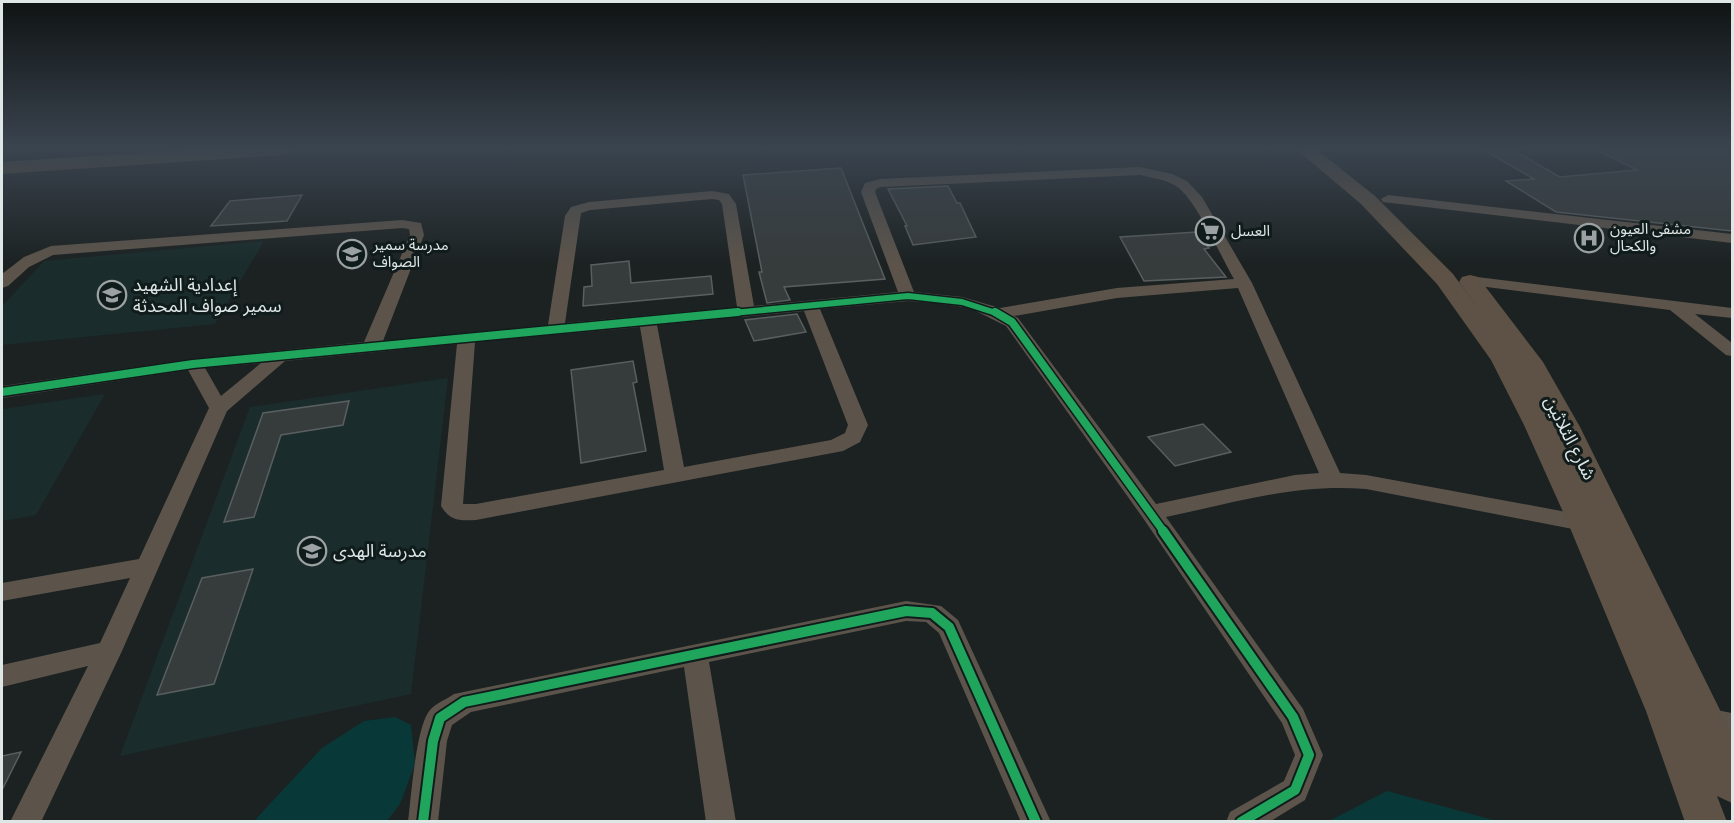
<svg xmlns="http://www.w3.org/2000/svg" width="1734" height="823" font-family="Figtree,'Noto Sans Arabic',sans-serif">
<rect width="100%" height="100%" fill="#1c2222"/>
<path fill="#1a2c2c" d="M264 241 215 324 2 345V306L44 261Z
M448 378 411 694 120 756 250 407Z
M105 394 36 515 2 521V409Z"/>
<path fill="#083938" d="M395 717 411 725 415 764 400 804 387 821H254L322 748 364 721Z
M1387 791 1497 821H1329Z"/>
<path fill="#363b3b" stroke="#595e5e" stroke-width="1.5" d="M1482 149H1511L1560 177 1637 170 1595 149H1732V231L1556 212 1506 181 1534 179Z
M841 168 885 279 784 287 790 300 767 303 759 272H762L743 175Z
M948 186 957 203H960L976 237 913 245 905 226H907L888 189Z
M302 195 287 221 211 226 230 201Z
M1197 232 1209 248 1204 249 1226 277 1144 281 1120 237Z
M629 261 631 283 711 276 713 294 583 306 584 287 592 286 591 265Z
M797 314 806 332 754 341 745 320Z
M633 361 637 382 633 383 646 451 581 463 571 370Z
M349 401 343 425 281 435 254 517 224 522 263 413Z
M1203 424 1231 452 1175 466 1148 437Z
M253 569 214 684 157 695 202 578Z
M21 752 2 790V756Z"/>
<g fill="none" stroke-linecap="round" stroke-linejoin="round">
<path fill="#5c544b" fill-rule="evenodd" d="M1140 167 1172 174 1187 181 1202 197 1252 283 1340 473 1366 475 1583 515 1591 517 1594 523 1591 529 1583 531 1366 489C1296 483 1234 503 1166 517L1303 709 1323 755 1305 800 1269 822H1226L1230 812 1284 781 1295 755 1282 723 1143 518 1006 326 970 308 936 303 908 301 820 309 868 425 860 442 843 451 476 520C460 521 450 521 441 506L457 344 285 361 227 411 122 651 41 822H10L88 666 2 687V665L100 643 130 578 2 601V583L139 559 209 408 188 370 2 398V386L193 359 364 342 410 235 409 229 402 228 53 255 29 267 8 286 2 288V274L24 257 51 246 402 220 421 223 424 235 383 341 548 325 565 216 571 207 589 202 712 191 729 194 736 204 754 306 898 292 861 192 865 183 880 179ZM1140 175C1152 178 1165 179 1176 186 1196 199 1221 257 1234 279L1117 288 1000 308 962 297 914 292 875 192 876 189 881 187ZM712 199 719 200 722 204 737 307 565 323 581 213 590 210ZM1238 288 1319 473 1295 475 1156 504 1018 318 1014 316 1117 298ZM804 311 848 425 845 433 831 440 684 467 657 325ZM640 327 664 470 476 504H463L475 342ZM261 363 221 396 205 368Z
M1388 195 1732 234V243L1383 202 1381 199Z
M1469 276 1732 308V318L1695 314 1732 343V356L1726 355 1670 310 1463 284 1461 281 1463 278Z
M906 601 941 606 958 620 1051 822H1021L939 633 926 622 906 621 709 662 736 822H706L684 667 471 712 452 725 447 741 438 822H408C411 798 416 726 430 710 436 703 447 699 454 694Z
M1706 708 1732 713V737L1696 728 1692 720 1696 712Z"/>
<path fill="#5d5245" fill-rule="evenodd" d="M1296 149H1316L1375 196 1453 274 1482 314 1459 282 1462 277 1470 275 1478 277 1543 362 1580 427 1719 708 1732 738V803L1717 796 1727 822H1685L1646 711 1568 523 1524 425 1491 360 1437 284 1361 204Z"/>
<path fill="#5c4e3d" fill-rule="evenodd" d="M196 149H293L290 153 283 155 2 174V162Z"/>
<g stroke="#101c1b" stroke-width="9">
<path id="cycleway-far2" d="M722 314 908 296 962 302 999 314"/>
</g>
<g stroke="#101c1b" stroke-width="11">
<path id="cycleway-far1" d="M995 312 1012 322 1164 532
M2 392 193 364 738 312"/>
</g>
<g stroke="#101c1b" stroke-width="14">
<path id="cycleway" d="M1163 531 1293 717 1309 755 1295 790 1241 822
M423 822 433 741 440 718 464 702 906 611 932 613 949 627 1036 822"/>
</g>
<use href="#cycleway-far2" stroke="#20a55d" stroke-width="6"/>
<use href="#cycleway-far1" stroke="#20a55d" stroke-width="8"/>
<use href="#cycleway" stroke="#20a55d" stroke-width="10"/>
</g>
<linearGradient id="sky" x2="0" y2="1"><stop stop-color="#0f1313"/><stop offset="0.56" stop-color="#3a444f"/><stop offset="1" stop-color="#3a444f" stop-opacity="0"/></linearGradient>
<rect width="1734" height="264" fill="url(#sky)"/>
<defs>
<g id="supermarket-ring" transform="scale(1.5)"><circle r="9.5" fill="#101c1b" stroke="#9ba2a1" stroke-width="1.5"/><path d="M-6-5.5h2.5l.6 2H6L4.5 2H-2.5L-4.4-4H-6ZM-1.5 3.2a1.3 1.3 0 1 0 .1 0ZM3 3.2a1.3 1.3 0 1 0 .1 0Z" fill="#9ba2a1"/></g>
<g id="hospital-ring" transform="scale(1.5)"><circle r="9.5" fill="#101c1b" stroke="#9ba2a1" stroke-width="1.5"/><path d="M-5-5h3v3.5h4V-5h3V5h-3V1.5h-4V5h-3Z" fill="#9ba2a1"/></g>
<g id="school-ring" transform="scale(1.5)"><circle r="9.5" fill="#101c1b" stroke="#9ba2a1" stroke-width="1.5"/><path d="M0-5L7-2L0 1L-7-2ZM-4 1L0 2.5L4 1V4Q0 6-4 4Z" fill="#9ba2a1"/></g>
</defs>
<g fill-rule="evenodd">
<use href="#supermarket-ring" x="1210" y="231"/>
<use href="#hospital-ring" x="1589" y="238"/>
<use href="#school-ring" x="352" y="254"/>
<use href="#school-ring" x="112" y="295"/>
<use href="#school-ring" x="312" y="551"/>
</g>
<g text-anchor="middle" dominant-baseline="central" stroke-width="6" stroke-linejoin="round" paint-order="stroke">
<g font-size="15" fill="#dfe7e6" stroke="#101c1b" text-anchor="start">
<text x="1610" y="229">مشفى العيون<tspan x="1610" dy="17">والكحال</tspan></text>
<text x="1231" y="231">العسل</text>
<text x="373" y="245">مدرسة سمير<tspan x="373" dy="17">الصواف</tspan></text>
</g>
<g font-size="18" fill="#dfe7e6" stroke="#101c1b" text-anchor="start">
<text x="133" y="285">إعدادية الشهيد<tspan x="133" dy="21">سمير صواف المحدثة</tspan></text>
<text x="333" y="551">مدرسة الهدى</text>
</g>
<g font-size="18" fill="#dfe7e6" stroke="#101c1b">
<text transform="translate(1570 438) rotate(63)">شارع الثلاثين</text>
</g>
</g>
<rect width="1734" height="823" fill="none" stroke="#dfe7e6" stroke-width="6"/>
</svg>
